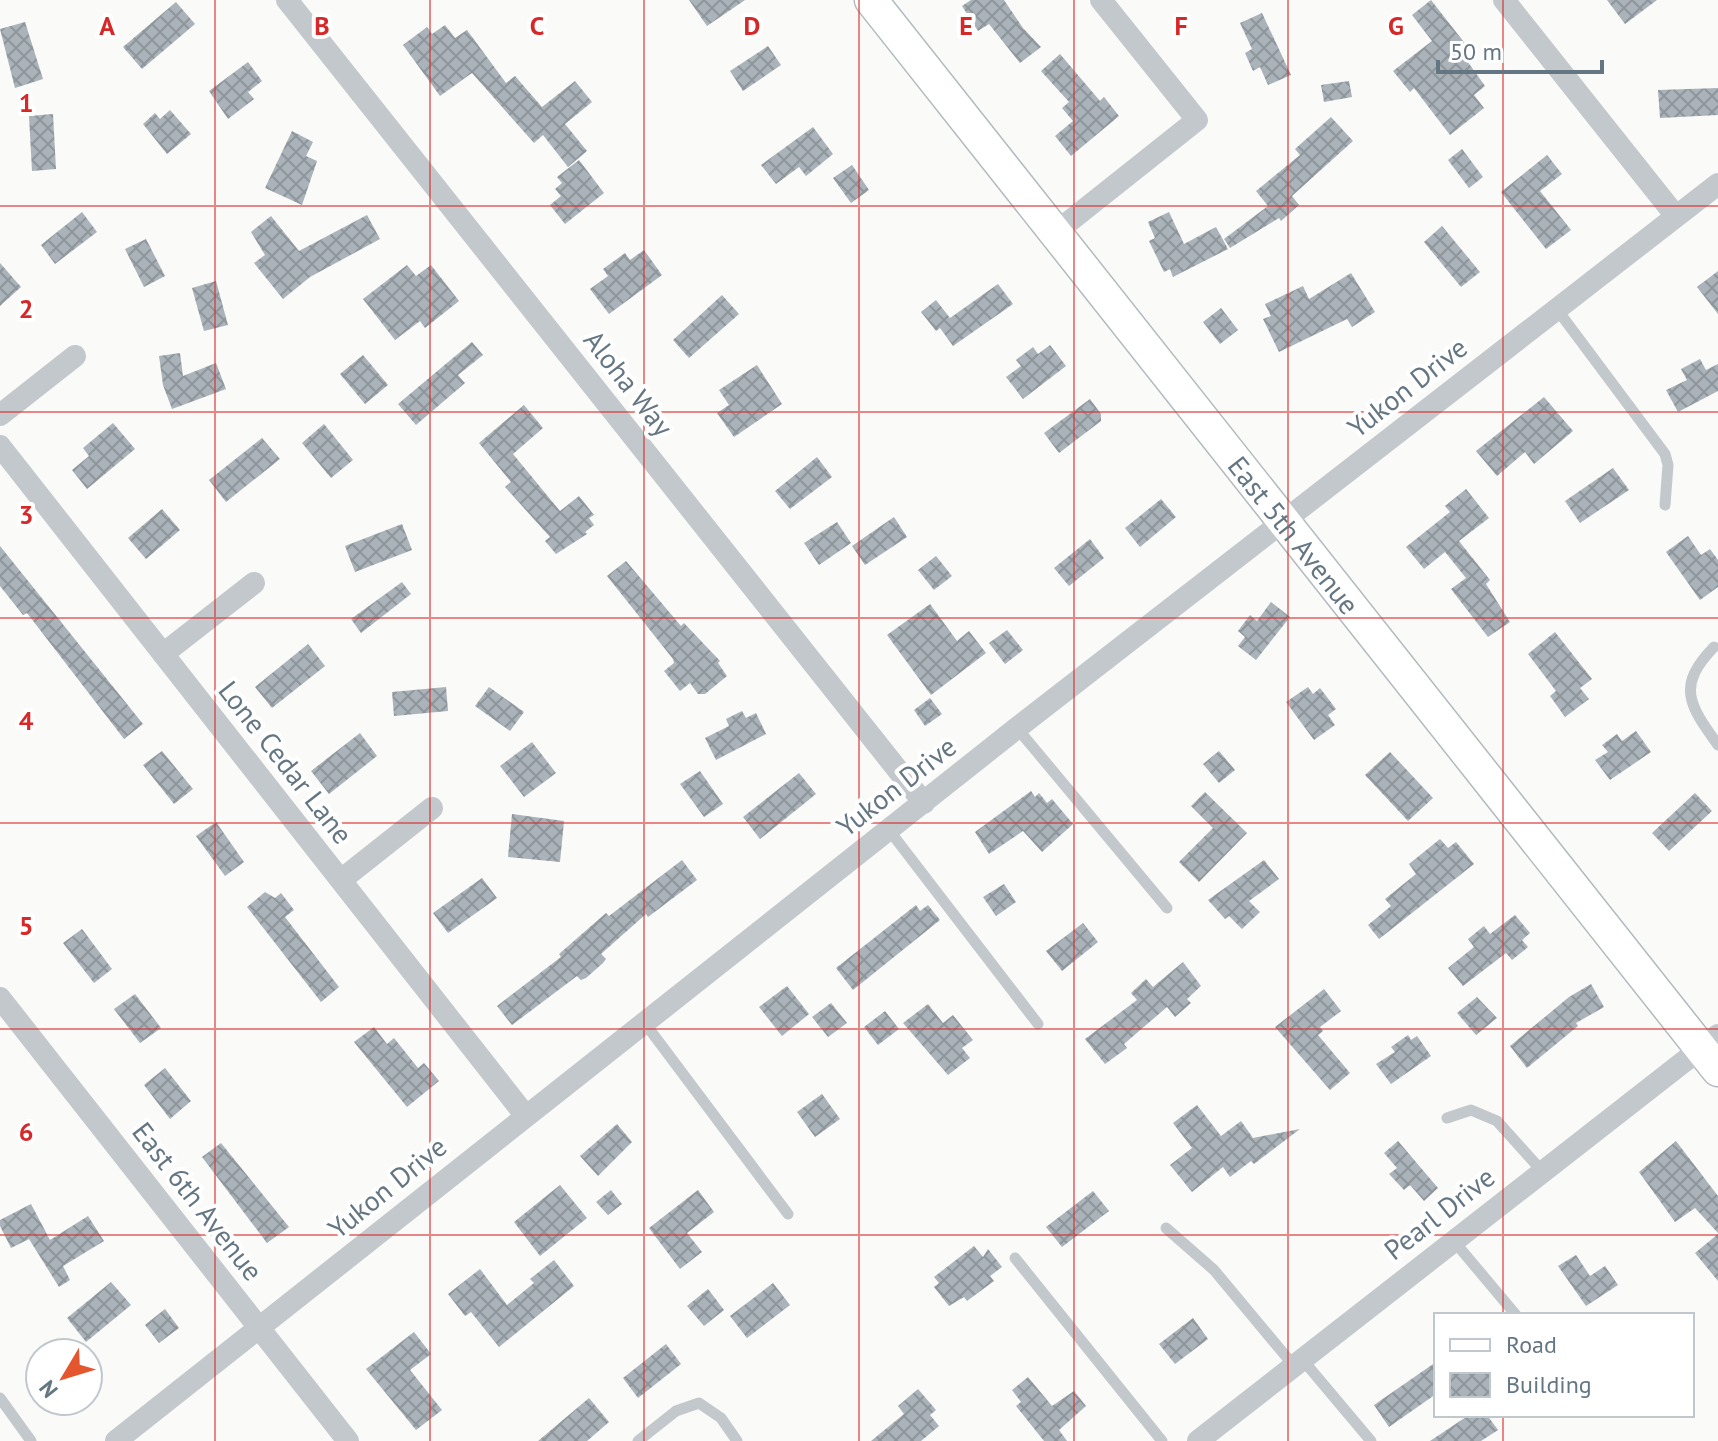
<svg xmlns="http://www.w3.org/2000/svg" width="1718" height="1441" font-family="'PT Sans',sans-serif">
<defs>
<pattern id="building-cross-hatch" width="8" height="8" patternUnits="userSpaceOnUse" patternTransform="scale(2)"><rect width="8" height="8" fill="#aab3b9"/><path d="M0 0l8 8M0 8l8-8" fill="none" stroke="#8e969c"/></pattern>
</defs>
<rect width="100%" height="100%" fill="#fafaf8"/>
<path fill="url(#building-cross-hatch)" d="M689 0H745L707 26Z
M971 0H1004L1023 28 1041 47 1020 63 989 24 978 31 962 6Z
M1431 0 1467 46 1460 51 1485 86 1474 95 1484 108 1450 135 1414 88 1410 92 1393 71 1432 41 1412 15Z
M1607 0H1657L1625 24Z
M176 2 195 24 142 69 123 47Z
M1262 13 1291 75 1268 85 1260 67 1253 71 1245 53 1252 49 1240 23Z
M25 22 43 79 15 88 0 29Z
M445 25 455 38 467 30 506 83 515 76 542 107 575 81 592 102 565 124 587 151 568 167 543 135 534 143 472 73 440 96 403 45 427 27 432 34Z
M768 46 781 65 743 91 730 71Z
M1060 54 1100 101 1104 97 1119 116 1071 156 1055 136 1073 121 1062 108 1069 102 1041 71Z
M248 62 262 81 248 92 254 99 228 119 209 91Z
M1349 81 1352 97 1324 102 1321 85Z
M1718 88V115L1660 118 1658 90Z
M170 110 191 134 167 154 143 124 155 113 160 119Z
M53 114 56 169 32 171 29 116Z
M1331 117 1353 141 1292 196 1299 205 1281 221 1279 218 1230 248 1224 239 1268 206 1256 191 1300 155 1295 149Z
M813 127 833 154 806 176 799 167 776 184 761 165Z
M292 131 313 142 306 156 317 161 302 205 265 188Z
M1462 149 1483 177 1469 188 1448 160Z
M1547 155 1562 174 1540 191 1571 230 1546 249 1501 192Z
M579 160 604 193 565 224 550 205 561 196 555 189 562 183 557 177Z
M852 165 869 190 851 203 833 178Z
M82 212 97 232 55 264 41 245Z
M1169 212 1184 244 1216 227 1228 249 1173 277 1170 269 1164 272 1149 241 1155 238 1148 222Z
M367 215 380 239 310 277 283 299 254 263 265 255 251 232 271 216 299 251Z
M1442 226 1480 272 1461 287 1424 242Z
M146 239 165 276 144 287 125 249Z
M644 250 662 275 609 314 590 289 608 276 603 269 625 253 630 260Z
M0 263 21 287 0 306Z
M407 265 416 276 431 265 459 301 425 328 420 321 395 340 363 299Z
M1718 271V314L1697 287Z
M1351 273 1375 312 1352 327 1347 319 1279 352 1263 319 1271 316 1265 304 1303 286 1309 299Z
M216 281 228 325 204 331 192 288Z
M998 284 1013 304 953 346 940 328 936 331 921 312 936 300 950 318Z
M722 295 739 314 689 358 673 340Z
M1221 308 1238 330 1220 344 1203 322Z
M472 342 483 355 458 375 465 383 416 425 398 404Z
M1050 345 1066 366 1023 399 1006 377 1021 366 1016 360 1033 347 1038 354Z
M180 353 183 376 216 363 226 389 172 409 163 385 159 356Z
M363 355 388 385 365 404 340 374Z
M1700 359 1706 370 1718 364V391L1678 412 1666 390 1687 380 1681 369Z
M757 365 782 404 734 437 717 413 729 405 719 390Z
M1544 397 1573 431 1534 464 1525 452 1497 476 1476 451Z
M1090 399 1101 414V421L1059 453 1044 433Z
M524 405 543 428 513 454 560 511 579 496 594 515 589 518 594 525 585 532 587 534 556 554 545 541 550 537 505 487 511 482 479 443Z
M113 423 135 449 87 489 72 470 89 456 83 448Z
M324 424 353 460 331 478 302 443Z
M262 438 280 459 226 502 209 480Z
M817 457 832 477 790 509 775 491Z
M1613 468 1629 490 1580 523 1565 501Z
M1466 489 1489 518 1459 541 1490 580 1486 584 1510 622 1488 637 1451 589 1466 578 1445 552 1424 569 1406 547 1450 512 1445 506Z
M1161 499 1176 517 1140 547 1125 528Z
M162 509 180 530 146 559 128 538Z
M894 517 907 537 865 565 852 546Z
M837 522 851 543 819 565 804 543Z
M402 524 412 550 355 572 345 546Z
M1688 536 1701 555 1710 549 1718 560V587L1700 600 1666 552Z
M1090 539 1104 558 1069 586 1054 568Z
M0 546 143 724 124 739 27 613 23 615 0 586Z
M936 556 952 576 934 590 918 570Z
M626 561 681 626 684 623 720 661 718 663 727 676 705 694H698L690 683 680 691 664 671 674 663 673 659 607 576Z
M402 582 411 594 361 633 351 619Z
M1271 602 1290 617 1256 660 1238 646 1245 637 1238 631 1250 615 1257 621Z
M930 604 957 641 969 631 986 653 931 695 887 635Z
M1007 630 1023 650 1005 664 989 643Z
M1555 632 1592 679 1580 688 1589 699 1565 717 1550 696 1556 691 1528 654Z
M308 644 325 666 272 708 255 687Z
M446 687 448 711 394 716 392 692Z
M489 687 524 712 510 731 475 706Z
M1308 687 1313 694 1320 688 1336 709 1328 715 1335 725 1314 740 1286 702Z
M930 698 942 714 925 726 914 710Z
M742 711 746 718 756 713 766 734 716 760 705 738 729 726 726 719Z
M1636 731 1651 752 1610 780 1595 760 1608 752 1602 745 1617 734 1622 741Z
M360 733 377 756 329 794 311 771Z
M532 742 556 773 524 797 500 766Z
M162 751 193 789 174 804 143 765Z
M1219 751 1235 770 1219 783 1203 764Z
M1390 752 1433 798 1408 821 1365 775Z
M700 771 723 804 704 817 680 784Z
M799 773 816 794 760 839 743 817Z
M1031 791 1035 797 1039 793 1047 803 1052 799 1073 824 1042 852 1023 831 989 854 975 832Z
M1205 792 1247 833 1199 882 1179 862 1213 828 1191 806Z
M1695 793 1712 811 1669 851 1652 833Z
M512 814 564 821 560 862 508 857Z
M216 822 244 862 225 876 196 836Z
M1440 839 1448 848 1456 842 1474 864 1379 939 1368 925 1391 906 1385 899 1416 874 1409 864Z
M682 860 697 880 648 917 646 914 601 954 606 959 603 963 586 978 581 980 577 976 512 1025 497 1006 561 957 559 954 606 913 609 916Z
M1264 860 1279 879 1249 901 1260 912 1242 929 1229 916 1225 919 1208 900Z
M482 878 497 898 448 933 433 913Z
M1004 884 1016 902 996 916 983 897Z
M265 892 275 898 281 893 294 910 285 917 339 987 321 1002 247 907Z
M916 905 920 911 928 905 940 920 853 990 836 968Z
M1515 915 1530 933 1522 940 1528 947 1512 960 1506 953 1463 986 1448 968 1474 947 1468 939 1484 926 1490 934Z
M1083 923 1098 942 1062 971 1046 951Z
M82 929 112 969 94 983 63 943Z
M1183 962 1201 986 1187 999 1191 1003 1175 1017 1167 1007 1124 1044 1127 1048 1105 1064 1085 1039 1137 1000 1131 993 1146 979 1153 987Z
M1591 984 1604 1007 1576 1023 1578 1026 1527 1068 1510 1046 1569 997Z
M787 986 809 1014 782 1036 759 1007Z
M1324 989 1341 1011 1320 1027 1323 1031 1318 1035 1350 1073 1330 1090 1275 1027Z
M135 994 161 1028 140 1043 114 1009Z
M1477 997 1497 1018 1476 1035 1457 1013Z
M831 1003 847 1023 828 1037 812 1017Z
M928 1004 943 1023 953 1015 973 1040 962 1048 970 1058 948 1075 903 1023Z
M885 1011 899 1029 878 1045 864 1027Z
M374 1027 387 1044 394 1038 418 1068 424 1063 439 1081 407 1107 354 1042Z
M1408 1035 1411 1040 1417 1036 1431 1056 1391 1084 1376 1064 1395 1052 1391 1047Z
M165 1068 191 1101 170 1119 144 1085Z
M822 1094 840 1119 815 1137 797 1112Z
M1197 1105 1221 1136 1241 1121 1253 1138 1300 1129 1254 1164 1251 1161 1230 1177 1223 1167 1192 1192 1170 1165 1192 1148 1173 1123Z
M617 1124 632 1142 598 1176 580 1156Z
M1398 1141 1438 1188 1424 1201 1410 1185 1404 1190 1389 1174 1397 1168 1384 1153Z
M1676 1141 1718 1196V1233L1695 1208 1675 1222 1639 1172Z
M221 1143 289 1227 267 1243 202 1157Z
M560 1185 587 1218 540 1256 514 1222Z
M611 1190 622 1204 608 1215 596 1202Z
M698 1190 714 1212 687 1233 702 1252 680 1269 649 1228Z
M1093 1191 1109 1211 1062 1247 1046 1227Z
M31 1204 50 1240 88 1216 104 1241 63 1266 70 1280 59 1287 29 1239 11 1248 0 1226V1220Z
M1718 1234V1281L1695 1253Z
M974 1246 983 1257 988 1249 1002 1267 990 1276 994 1281 967 1301 964 1297 949 1306 934 1287 939 1283 934 1277Z
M1576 1255 1590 1276 1605 1266 1618 1285 1586 1306 1558 1266Z
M554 1260 574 1286 499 1347 471 1312 465 1316 448 1294 480 1269 507 1305 534 1283 530 1279Z
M111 1282 131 1305 86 1342 67 1318Z
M773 1283 790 1305 747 1338 730 1316Z
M708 1289 724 1310 704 1326 687 1306Z
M165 1309 179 1328 159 1343 145 1325Z
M1193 1318 1208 1339 1175 1364 1159 1344Z
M414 1332 431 1354 410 1370 442 1410 416 1430 366 1369Z
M666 1344 681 1364 638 1398 623 1378Z
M1436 1362V1394L1389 1427 1374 1405Z
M1028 1377 1052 1406 1074 1391 1086 1406 1059 1430 1067 1441H1044L1016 1406 1021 1402 1012 1390Z
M918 1389 936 1410 930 1415 939 1426 921 1441H871L904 1414 898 1406Z
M589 1398 609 1422 587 1441H538Z
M1469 1415H1487L1498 1430 1481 1441H1430Z"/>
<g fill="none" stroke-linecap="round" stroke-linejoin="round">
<g stroke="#b3babf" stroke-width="35">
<g id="secondary">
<path id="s1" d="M871 0 1718 1070"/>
</g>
</g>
<path stroke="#c3c8cc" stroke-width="11" d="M1556 308 1665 454 1668 465 1665 505
M1714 647C1676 686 1689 705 1718 745
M1017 728 1167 908
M889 830 1038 1024
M644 1022 788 1214
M1447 1118 1471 1110 1497 1121 1542 1171
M1166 1228 1214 1270 1294 1366
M1453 1240 1516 1315
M1015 1258 1162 1441
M1302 1359 1371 1441
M0 1398 31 1441
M638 1441 676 1411 699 1403 721 1418 737 1441"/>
<path stroke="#c3c8cc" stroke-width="22" d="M287 0 924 803
M1504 0 1675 215
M1056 232 1197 120 1101 0
M0 415 75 356
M0 446 525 1115
M163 654 254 583
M341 880 432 808
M0 998 348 1441
M116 1441 1017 728 1718 184
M1198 1441 1718 1035"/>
<use href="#secondary" stroke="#fff" stroke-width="32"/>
</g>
<path fill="none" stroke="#d62828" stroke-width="2" stroke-opacity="0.55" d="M215 0V1441M430 0V1441M644 0V1441M859 0V1441M1074 0V1441M1288 0V1441M1503 0V1315M0 206H1718M0 412H1718M0 618H1718M0 823H1718M0 1029H1718M0 1235H1718M1503 1415V1441"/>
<g text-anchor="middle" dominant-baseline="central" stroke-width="8" stroke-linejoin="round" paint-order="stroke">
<g font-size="28" fill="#657683" stroke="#fff">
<text transform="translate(629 383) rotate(52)">Aloha Way</text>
<text transform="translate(1407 387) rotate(-38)">Yukon Drive</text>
<text stroke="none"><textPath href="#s1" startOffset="682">East 5th Avenue</textPath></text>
<text transform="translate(286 762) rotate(52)">Lone Cedar Lane</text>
<text transform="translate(896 786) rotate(-38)">Yukon Drive</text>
<text transform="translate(387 1187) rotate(-39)">Yukon Drive</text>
<text transform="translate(198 1201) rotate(52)">East 6th Avenue</text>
<text transform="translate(1439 1213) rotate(-38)">Pearl Drive</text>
</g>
</g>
<g font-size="26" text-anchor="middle" font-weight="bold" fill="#d62828" stroke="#fff" stroke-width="8" stroke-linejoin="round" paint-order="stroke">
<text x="107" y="35">A</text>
<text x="322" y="35">B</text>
<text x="537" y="35">C</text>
<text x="752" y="35">D</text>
<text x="966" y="35">E</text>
<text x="1181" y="35">F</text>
<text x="1396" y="35">G</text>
<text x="26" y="112">1</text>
<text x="26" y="318">2</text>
<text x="26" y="524">3</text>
<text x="26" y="730">4</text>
<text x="26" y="935">5</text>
<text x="26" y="1141">6</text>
</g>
<rect x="1434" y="1313" width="260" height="104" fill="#ffffff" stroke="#c1c8cd" stroke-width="2"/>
<rect x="1450" y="1339" width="40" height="12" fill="#ffffff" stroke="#c1c8cd" stroke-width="2"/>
<text x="1506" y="1353" font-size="24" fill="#657683">Road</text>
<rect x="1450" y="1373" width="40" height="24" fill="url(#building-cross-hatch)" stroke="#c1c8cd" stroke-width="2"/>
<text x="1506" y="1393" font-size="24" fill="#657683">Building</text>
<g transform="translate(64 1377) rotate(232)"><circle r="38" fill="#ffffff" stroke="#c1c8cd" stroke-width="2"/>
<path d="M0-6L14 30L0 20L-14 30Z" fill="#e4572e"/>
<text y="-12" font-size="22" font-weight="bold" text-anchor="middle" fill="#657683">N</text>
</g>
<path d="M1438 60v12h164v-12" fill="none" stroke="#657683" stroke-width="4"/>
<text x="1450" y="60" font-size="24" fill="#657683" stroke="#ffffff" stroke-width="6" paint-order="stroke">50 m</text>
</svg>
